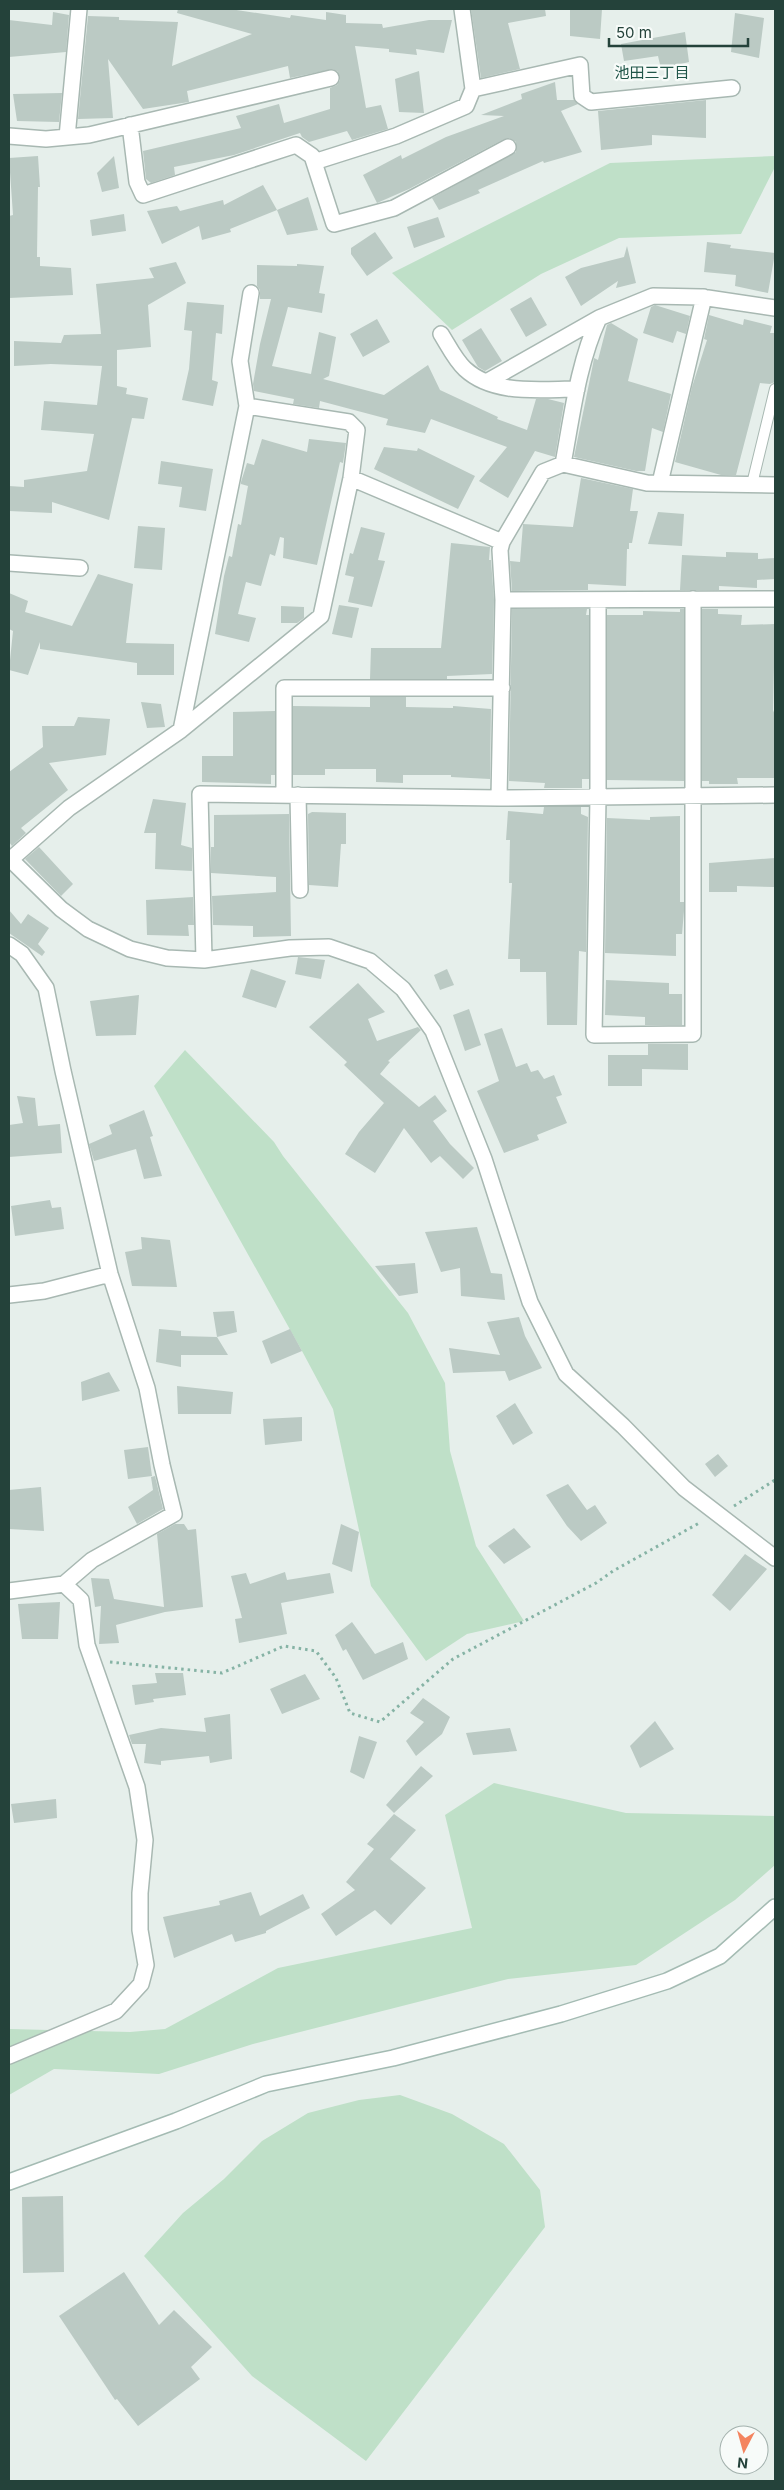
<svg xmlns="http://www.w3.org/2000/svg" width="784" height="2490" font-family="Inter,'Noto Sans JP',sans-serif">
<rect width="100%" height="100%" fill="#e6efeb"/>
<path fill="#bfe0c8" d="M775 156V167L741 234 619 238 541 274 452 330 392 273 610 163Z
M185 1050 274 1142 283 1156 408 1313 445 1383 450 1451 476 1546 524 1621 467 1634 426 1661 371 1586 333 1409 302 1351 154 1086Z
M494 1783 626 1813 775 1816V1865L735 1900 636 1965 508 1979 253 2044 159 2074 54 2069 9 2095V2029L130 2032 165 2029 278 1968 472 1928 445 1815Z
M400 2095 452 2114 504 2144 540 2190 545 2227 366 2461 252 2376 144 2256 183 2213 224 2179 262 2141 308 2113 359 2100Z"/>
<path fill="#bbcac4" d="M178 9H230L290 18 291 15 326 20V12L346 15V23L382 24 383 28 429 20H452L444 53 416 49 417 55 389 52V49L355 46 366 108 381 105 388 129 352 140 347 131 309 142 302 137 300 133 234 155 174 167 175 175 151 183 146 179 143 151 241 128 236 116 279 104 284 123 330 109V88L337 85 340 80 338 72 333 69 290 78 288 66 187 91 189 102 143 109 108 59 113 118 78 119 88 16 119 17V20L178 22 172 66 252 34 177 13Z
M471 9H545L546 16 508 23 520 69 481 78Z
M570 9H602L600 39 570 36Z
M53 12 69 15 66 52 9 57V20L52 25Z
M735 13 764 18 759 58 731 52Z
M685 32 689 62 661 69 658 56 624 61 621 44Z
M419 71 424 113 399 112 395 79Z
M555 82 557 100H574L578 104 561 111 582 152 544 163 543 161 478 190 480 193 439 210 432 198 516 152V142L509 138 504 139 409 189 377 203 363 175 401 155 402 159 446 137 504 116 481 115 522 99 521 94Z
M62 93 59 122 17 121 13 94Z
M706 100V138L652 135V145L601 150 598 111Z
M38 156 40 187H38L37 257H40V266L71 268 73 295 9 298V216L13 215 9 158Z
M114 156 119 188 102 192 97 173Z
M263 185 277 210 230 229 231 232 202 240 199 226 162 244 147 211 177 206 180 211 223 200 224 205Z
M308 197 318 230 287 235 277 210Z
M124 214 126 231 92 236 90 220Z
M438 217 445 237 414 248 407 227Z
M375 232 393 258 367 276 351 254V248Z
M707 242 731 245 730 248 775 253 768 293 735 286 736 275 704 272Z
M627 246 636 283 616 288 618 281 581 306 565 277 581 268 624 257Z
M176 262 186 283 148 305 151 347 117 350V386L127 388 126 394 148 398 144 419 132 418 109 520 52 502V513L9 511V486L24 487V480L87 471 94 434 41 430 44 401 97 405 102 366 51 364 14 366V341L61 343 64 335 101 334 96 284 154 278 149 268Z
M297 264 324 266 319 293 325 294 322 313 288 307 272 366 311 374 319 332 336 337 329 376 323 379 384 395 428 365 440 390 498 417 497 419 527 430 536 399H548L564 403 555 457 535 451 508 498 479 481 507 447 431 419 425 433 386 425 388 419 320 401 319 408 293 404 294 399 254 391 253 384 260 344 271 299H260V290L257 286V265L297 266Z
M531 297 547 325 526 337 510 309Z
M187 302 224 305 222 334 216 333 212 380 218 382 213 406 182 400 189 369 192 331 184 330Z
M655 305 690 316 686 334 677 331 673 343 643 333 651 307Z
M709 315 743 325 744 319 772 326 770 333H775V382L770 384 760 383 736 475H721L675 462 692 387 707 340 704 339Z
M377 319 390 342 363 357 350 334Z
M611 323 638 339 628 381 671 394 663 432 652 428 645 471H636L574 457 593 364 594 358 598 360 607 325Z
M481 328 502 361 485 371 478 367 462 340Z
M262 439 307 452 309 439 346 443 343 463 340 462 317 565 283 558 284 538 280 537 275 556 270 554 261 586 246 582 238 614 256 618 249 642 215 634 224 576 229 556 232 557 238 524 241 525 248 486 241 484V482L247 463 254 465Z
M384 447 417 451 418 448 475 476 458 509 374 469Z
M161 461 213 469 206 511 179 507 182 487 158 484Z
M581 478 633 489 630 511H638L632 543H629V549H627L626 586 588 584V590L512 591 510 561 520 562 523 524 573 527Z
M658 512 684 514 682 546 648 544Z
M138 526 165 528 162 570 134 568Z
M361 527 385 533 378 560 385 561 372 607 348 602 354 577 345 575 350 553 353 554Z
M451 543 490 547 489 560H491L494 600 492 674 447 676V679H370L371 648H441Z
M726 552 758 553V559L775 558V579L757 580V588L719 586V590H680L682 555 726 557Z
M98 574 133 584 126 643 174 644V675H137V663L40 649V642L28 675 9 670 13 631 9 629V593L28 601 25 612 72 626Z
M339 605 359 608 352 638 332 634Z
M281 606 304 607V618L297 623H281Z
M512 609H587L586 615H589V779H582V788H544L545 783 509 781Z
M680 609H684V781L607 780V615H643V611L680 612Z
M702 609H718V614L742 615 741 625 775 624 773 710 775 715V778H737L738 784H709V781H702Z
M370 697H406V707L453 708V706L491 709 490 779 451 777V775H403V783L376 782V769H325V775H293V706L370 707Z
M141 702 161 704 165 727 147 728Z
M275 711V775H271V784L202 782V756H233V712Z
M78 717 110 719 106 755 49 763 68 790 21 828 26 833 12 846 9 842V772L43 747 42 726H74Z
M153 799 186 803 181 845 192 848V871L155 869 156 833H144Z
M581 806V814L588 817 586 952 579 951 577 1025H547L546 972H520V959H508L512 883H509L510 840H506L508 811 543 814 544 807Z
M312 812 346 813V844H341L338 887 309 885 308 814Z
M289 814 291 936 253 937V926L213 925 212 896 276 892V877L211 873V847H214V815Z
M680 816V902H684V911L682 934H676V956L605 953 607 818 650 820V817Z
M39 847 73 884 61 896 25 859Z
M775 858 774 887 737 886V892H709V863Z
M193 897 194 925H188L189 936 147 935 146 900Z
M9 910 21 924 28 914 49 928 38 944 45 952 42 956 9 933Z
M298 957 325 960 321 979 295 974Z
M251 969 286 981 276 1008 242 997Z
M447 969 454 985 440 990 434 975Z
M606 980 669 983V994H682V1025H645V1017L605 1015Z
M358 983 385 1012 368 1019 377 1041 418 1027 421 1030 388 1061 390 1062 380 1074 419 1107 435 1095 447 1111 433 1121 450 1144 474 1168 463 1179 440 1156 431 1163 404 1128 375 1173 345 1154 359 1132 384 1103 344 1065 347 1062 309 1027Z
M139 995 136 1035 96 1036 90 1001Z
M469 1009 481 1045 465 1051 453 1015Z
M502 1028 516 1067 527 1063 531 1072 538 1070 544 1079 554 1075 562 1095 556 1097 567 1123 537 1135 539 1140 504 1153 477 1091 499 1081 484 1034Z
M648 1044H688V1070L642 1069V1086H608V1055H648Z
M17 1096 35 1098 38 1126 60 1124 62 1153 9 1157V1125L23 1123Z
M144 1110 153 1136 150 1137 162 1176 144 1179 136 1149 94 1161 89 1144 112 1134 109 1125Z
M50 1200 52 1208 61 1207 64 1229 15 1236 11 1206Z
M477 1227 491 1273 502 1274 505 1300 461 1296 460 1268 441 1272 425 1232Z
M141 1237 170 1240 177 1287 132 1286 125 1252 142 1249Z
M415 1263 418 1293 399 1296 375 1266Z
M234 1311 237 1332 217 1337 213 1312Z
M519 1317 525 1336 542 1368 509 1381 505 1371 453 1373 449 1348 500 1355 487 1322Z
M159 1329 181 1331V1336L217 1337 228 1355H181V1367L156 1362Z
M290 1329 302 1351 271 1364 262 1341Z
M109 1372 120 1391 82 1401 81 1382Z
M177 1386 233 1392 231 1414H178Z
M515 1403 533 1433 513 1445 496 1416Z
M302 1417V1441L265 1445 263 1419Z
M148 1447 152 1476 128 1479 124 1450Z
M718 1454 728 1466 715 1477 705 1464Z
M155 1476 163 1509 137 1524 128 1507 153 1490 151 1477Z
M568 1484 587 1510 595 1505 607 1523 581 1541 567 1526 546 1495Z
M41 1487 44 1531 9 1529V1490Z
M175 1524H184L188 1530 196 1529 203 1607 165 1612 116 1625 119 1643 99 1644 101 1606 95 1607 91 1578 109 1579 114 1599 164 1607 157 1534Z
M341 1524 359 1532 352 1572 332 1564Z
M514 1528 531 1547 504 1564 488 1546Z
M745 1554 767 1569 730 1611 712 1595Z
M285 1572 287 1580 330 1573 334 1593 281 1603 287 1634 239 1643 235 1619 242 1618 231 1576 246 1573 250 1584Z
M60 1602 58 1639H22L18 1604Z
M352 1622 375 1654 403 1642 408 1659 363 1680 346 1649 343 1651 335 1635Z
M155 1673H183L186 1695 153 1699 154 1702 135 1705 132 1685 157 1683Z
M305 1674 320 1699 282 1714 270 1689Z
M423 1698 450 1717 442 1734 416 1756 406 1741 424 1722 410 1713Z
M230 1714 232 1759 210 1763 209 1756 161 1761V1765L144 1763 146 1744H132L129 1735 161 1728 206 1732 204 1718Z
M655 1721 674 1749 640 1768 630 1746Z
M510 1728 517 1751 473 1755 466 1733Z
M359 1736 377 1742 364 1779 350 1772Z
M421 1766 433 1776 394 1813 386 1805Z
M56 1799 57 1818 14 1823 11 1804Z
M394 1814 416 1830 390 1859 426 1888 391 1925 375 1910 336 1936 321 1914 355 1890 346 1882 374 1849 367 1844Z
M251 1892 260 1916 303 1894 310 1908 266 1931V1933L235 1942 232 1934 174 1958 163 1917 220 1905 219 1901Z
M63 2196 64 2272 23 2273 22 2197Z
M124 2272 159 2325 174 2310 212 2347 191 2367 200 2379 138 2426 117 2399 115 2400 59 2316Z"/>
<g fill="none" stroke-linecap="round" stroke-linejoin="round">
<g stroke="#a8b8b2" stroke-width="12">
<path id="lane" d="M752 484 775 389"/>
</g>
<g stroke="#a8b8b2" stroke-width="18">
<path id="street" d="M462 9 473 89
M130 125 137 182 143 195 296 145 312 156 334 224 394 208 508 147
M9 136 46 139 89 135 331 78
M67 137 79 9
M314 162 396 136 466 106 473 89 580 65 582 96 591 102 732 88
M441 334C448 345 455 360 465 369 494 396 542 389 577 389
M488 381 599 318
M563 464C572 416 578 363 599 318L653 296 701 297 775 308
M351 478 502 542
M660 483 704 297
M9 563 80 568
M503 600 775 599
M598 600V797L594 1035 693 1034V599
M181 730 247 406 240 361 251 293
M284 795V688H502
M298 795 300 890
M499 798 503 600 500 550 502 542 543 472 563 464 647 483 775 485
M9 858 61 909 88 929 130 949 167 958 204 960 290 948 329 947 370 961 403 989 433 1031 484 1159 530 1302 566 1374 623 1426 684 1488 775 1558
M10 860 69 808 181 730 321 616 351 478 357 430 349 422 247 406
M9 945 22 954 46 988 63 1071 110 1274 147 1388 162 1465 174 1514 92 1560 64 1584 9 1591
M204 960 200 794 499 798 775 795
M9 1295 44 1291 110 1274
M9 2056 116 2011 141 1984 146 1965 140 1930V1893L145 1840 137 1787 87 1645 81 1600 64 1584"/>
</g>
<g stroke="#a4bbb3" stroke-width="18">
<path id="secondary" d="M9 2182 176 2121 266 2084 393 2058 561 2014 667 1981 720 1956 775 1907"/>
</g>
<path stroke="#86b3a5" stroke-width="3" stroke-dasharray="2.5 4" stroke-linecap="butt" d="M734 1506 775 1480
M110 1662 222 1673 284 1646 316 1651 336 1678 350 1713 380 1722 453 1659 596 1583 613 1571 701 1522"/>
<use href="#lane" stroke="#fff" stroke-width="10"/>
<use href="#street" stroke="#fff" stroke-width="15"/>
<use href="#secondary" stroke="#fff" stroke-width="15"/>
</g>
<g text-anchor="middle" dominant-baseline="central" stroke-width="4.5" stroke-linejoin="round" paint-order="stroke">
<g font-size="15" fill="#1f5548" stroke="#f7fbf9">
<text x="652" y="72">池田三丁目</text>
</g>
</g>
<rect width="784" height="2490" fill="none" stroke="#24423a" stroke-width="20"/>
<g transform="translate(744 2450) rotate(186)"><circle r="24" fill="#f7fbf9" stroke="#a3b1ad"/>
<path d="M0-4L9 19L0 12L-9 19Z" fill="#f4845f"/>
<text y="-8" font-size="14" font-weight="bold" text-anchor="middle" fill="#24423a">N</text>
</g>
<path d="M609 38v8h139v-8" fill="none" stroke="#24423a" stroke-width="2.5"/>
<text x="616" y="38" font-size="15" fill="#24423a" stroke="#f7fbf9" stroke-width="4" paint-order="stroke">50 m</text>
</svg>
